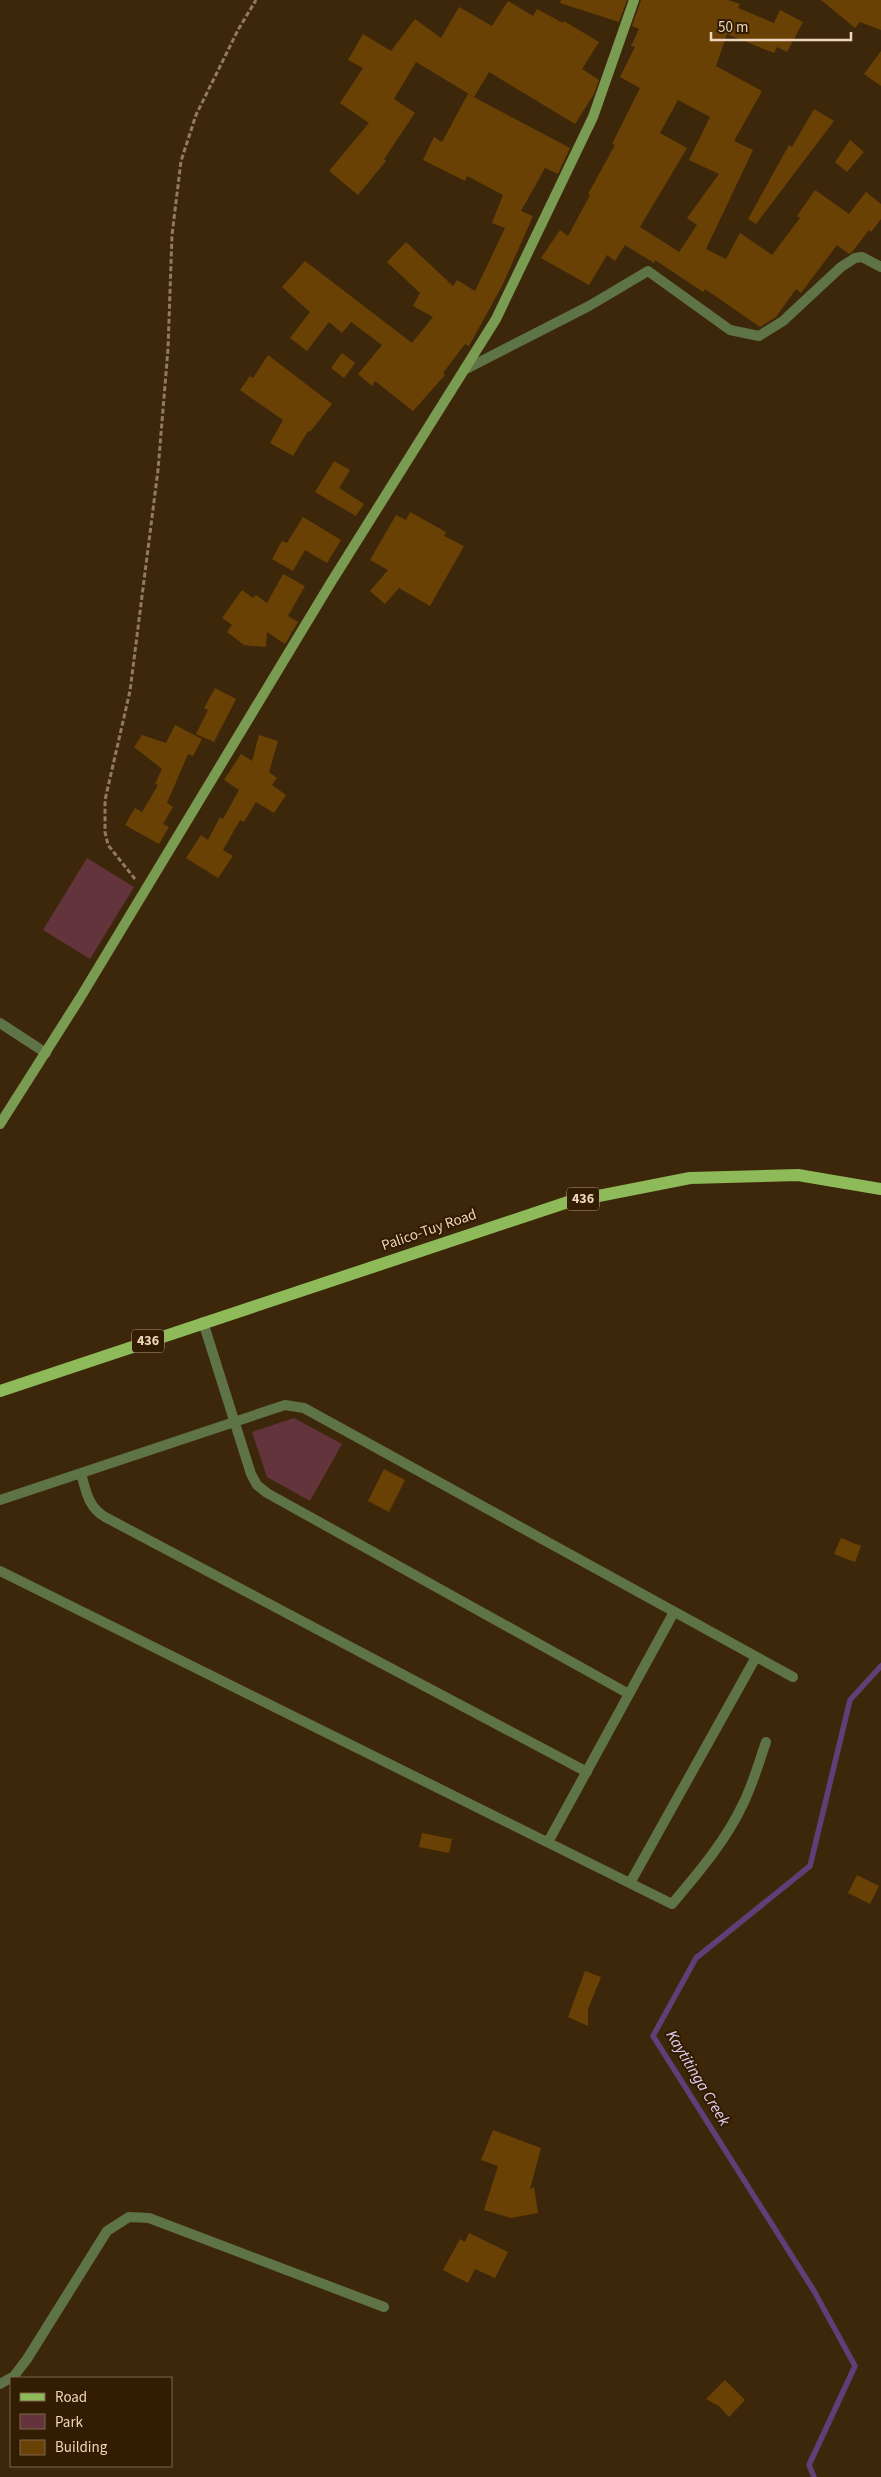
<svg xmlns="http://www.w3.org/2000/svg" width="881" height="2477" font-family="'Source Sans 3',sans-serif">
<rect width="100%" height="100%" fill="#3d270b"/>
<path fill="#63343c" d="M87 858 134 887 90 959 43 930Z
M294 1418 342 1444 310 1501 267 1477 252 1432Z"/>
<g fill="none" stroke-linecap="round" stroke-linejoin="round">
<path stroke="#603f78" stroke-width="5.5" d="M814 2477 809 2465 855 2366 814 2291 653 2036 696 1958 810 1866 850 1700 881 1666"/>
</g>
<path fill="#6a4104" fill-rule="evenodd" d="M561 0H627L619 22 560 3Z
M641 0H728L740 4 738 8 774 23 780 10 803 22 787 52 777 47 774 53 727 34 716 66 762 91 734 141 753 150 706 249 726 259 740 233 772 255 800 218 797 216 815 190 849 214 866 192 881 204V219L871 232 869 230 852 252 849 254 837 245 801 293 796 289 776 317 760 327 705 289 703 292 655 260 654 263 625 245 615 261 607 255 589 285 541 258 560 230 568 236 590 195 588 194 615 145 612 144 640 88 620 77 635 47 631 46 639 29 632 26ZM678 100 710 117 689 160 719 174 687 218 697 225 679 252 640 227 687 148 660 133Z
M821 0H881V30L860 22 855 28Z
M508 1 533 16 537 9 563 23 564 21 599 42 582 69 599 80 594 94 575 124 489 72 474 97 416 62 394 99 415 113 384 159 386 161 358 195 329 171 369 123 340 103 363 68 348 60 363 34 391 51 415 19 441 38 459 7 492 26Z
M881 51V86L864 74Z
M468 94 570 148 558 174 545 168 521 211 533 216 503 284 469 346 465 344 443 373 445 375 413 411 375 381 372 386 358 374 382 345 351 322 342 333 329 322 307 351 290 338 310 312 282 287 305 261 412 343 433 317 413 306 420 293 387 262 406 242 453 286 457 280 475 291 505 228 492 223 503 195 467 176 465 181 423 160 434 137 442 142Z
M814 109 834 121 756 224 748 219 789 145 792 147Z
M850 140 864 152 847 172 835 162Z
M342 353 355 363 344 378 331 368Z
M268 355 332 404 310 432 308 431 293 456 270 443 283 420 240 390 250 376 253 378Z
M334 461 350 470 339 488 364 504 356 516 315 492Z
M410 512 446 532 444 536 464 546 430 606 399 588 385 604 370 591 388 570 370 560 396 515 406 520Z
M303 517 341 540 327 563 305 550 293 571 272 559 282 541 287 543Z
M283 574 305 586 288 616 298 622 285 644 267 632 266 647 242 645H244L227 632 232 625 222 618 242 590 253 598 256 595 267 603Z
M215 688 236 699 214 742 196 734 208 710 204 708Z
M175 725 202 739 193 756 188 754 167 803 173 807 163 824 169 827 159 844 125 825 135 808 142 812 158 785 155 784 162 769 134 747 142 735 166 743Z
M259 735 278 741 269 772 277 778 272 785 286 795 274 813 256 802 244 822 240 820 223 850 233 856 218 878 186 858 201 835 208 840 220 817 223 819 239 790 224 780 241 754 252 761Z
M384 1469 405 1480 389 1512 368 1501Z
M841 1538 861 1546 855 1562 834 1554Z
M422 1833 452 1839 449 1853 419 1847Z
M857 1875 879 1886 870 1904 848 1893Z
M585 1971 601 1977 588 2009V2026L568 2017Z
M493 2130 541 2148 530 2189 534 2187 538 2213 511 2218 484 2210 498 2166 481 2160Z
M469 2233 508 2252 495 2278 475 2269 468 2283 443 2270 460 2239 465 2242Z
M725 2380 745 2400 729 2417 719 2406 706 2399Z"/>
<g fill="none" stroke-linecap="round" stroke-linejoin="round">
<path stroke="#917a5f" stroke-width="3" stroke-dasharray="5 2.5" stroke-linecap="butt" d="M135 879 108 845 105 832V800L130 691 158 470 168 349 172 235 181 161 196 115 238 30 256 0"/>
<path stroke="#5e7346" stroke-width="10" d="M464 370 589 306 648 271 730 330 759 336 783 321 841 267 855 258 862 257 881 267
M0 1023 46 1053
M203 1322 251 1474 257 1485 267 1493 629 1694
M81 1473C86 1491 88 1507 105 1517L587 1772
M0 1500 285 1405 304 1408 793 1677
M0 1571 672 1904C699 1872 725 1842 743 1804 753 1784 759 1762 766 1742
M548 1842 674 1612
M630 1883 756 1657
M0 2384 14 2376 27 2359 107 2231 129 2217 149 2218 384 2307"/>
<path stroke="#799b52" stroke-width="10" d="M0 1124 80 998 330 584 496 319 593 117 634 0"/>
<path stroke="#8eba59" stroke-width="12" d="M0 1391 568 1202 690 1178 798 1175 881 1189"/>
</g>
<g text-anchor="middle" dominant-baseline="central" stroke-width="4.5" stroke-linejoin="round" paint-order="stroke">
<g fill="#321d02" stroke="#b69e84" stroke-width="1">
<rect x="567" y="1187.5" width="32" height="23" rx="4"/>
<rect x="132" y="1329.5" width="32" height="23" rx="4"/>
</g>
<g font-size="14" font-weight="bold" fill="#eed6bc">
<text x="583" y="1199">436</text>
<text x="148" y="1341">436</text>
</g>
<g font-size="15" fill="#eed6bc" stroke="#321d02">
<text transform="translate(429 1230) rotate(-19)">Palico-Tuy Road</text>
</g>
<g font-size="16" font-style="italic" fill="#e3d1f4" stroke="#321d02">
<text transform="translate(698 2078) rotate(59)">Kaytitinga Creek</text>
</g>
</g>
<rect x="10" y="2377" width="162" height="90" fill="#321d02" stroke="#7d674c"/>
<rect x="20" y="2393" width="25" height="8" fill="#8eba59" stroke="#7d674c"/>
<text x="55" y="2402" font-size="15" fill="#eed6bc">Road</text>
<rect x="20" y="2414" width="25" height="15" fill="#63343c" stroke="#7d674c"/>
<text x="55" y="2427" font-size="15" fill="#eed6bc">Park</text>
<rect x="20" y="2440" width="25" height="15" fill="#6a4104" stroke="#7d674c"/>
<text x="55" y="2452" font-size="15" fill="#eed6bc">Building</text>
<path d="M711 32v8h140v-8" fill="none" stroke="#eed6bc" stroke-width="2.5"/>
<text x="718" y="32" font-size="15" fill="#eed6bc" stroke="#321d02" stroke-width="4" paint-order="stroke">50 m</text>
</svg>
